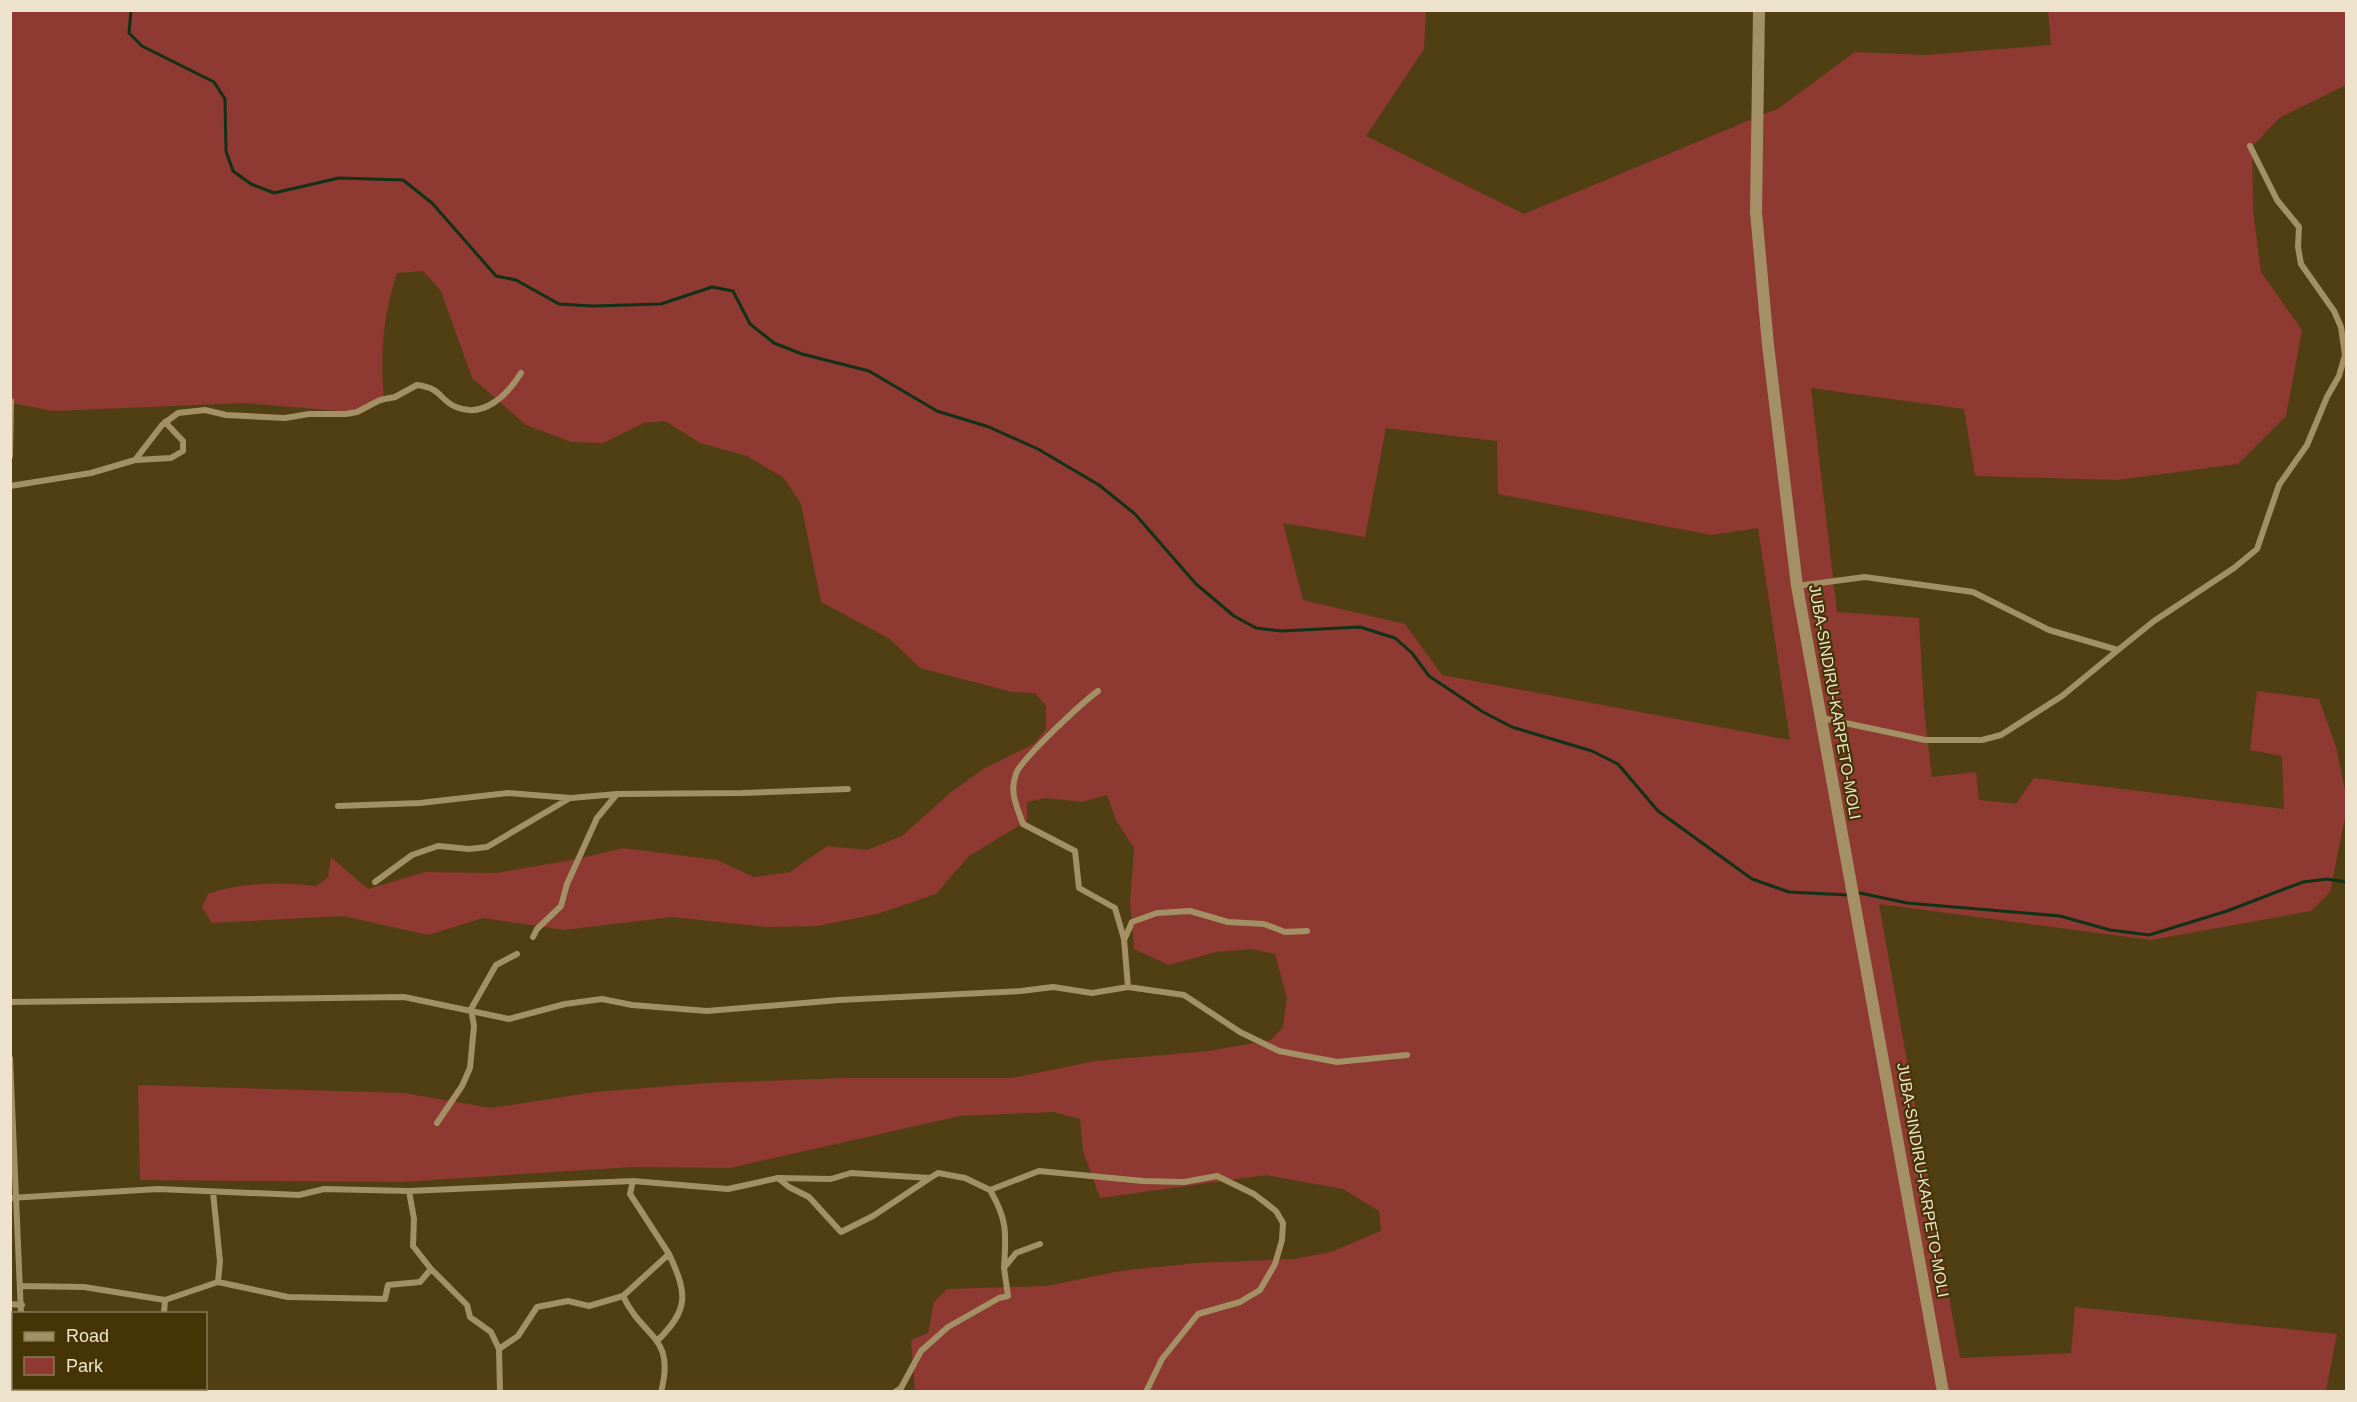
<svg xmlns="http://www.w3.org/2000/svg" width="2357" height="1402" font-family="Arial,sans-serif">
<rect width="100%" height="100%" fill="#503f12"/>
<path fill="#8e3931" fill-rule="evenodd" d="M10 11H1426L1424 49 1366 136 1524 214 1779 108 1855 52 1926 55 2051 45 2048 11H2346V85L2279 118 2252 147 2253 210 2261 272 2302 330 2286 416 2238 464 2117 480 1975 476 1964 409 1811 388 1837 612 1919 618 1924 709 1932 777 1976 772 1979 800 2016 804 2034 778 2284 809 2282 756 2250 750 2257 691 2319 699 2336 747 2346 795V813L2330 892 2311 911 2151 940 1879 904 1960 1358 2071 1353 2075 1307 2337 1334 2326 1391H915L911 1340 928 1333 934 1302 947 1289 1047 1286 1120 1271 1196 1263 1294 1259 1331 1252 1381 1231 1379 1211 1343 1189 1266 1175 1100 1198 1083 1151 1080 1119 1054 1112 960 1116 730 1168 632 1167 402 1182 140 1180 138 1085 404 1093 491 1108 595 1092 707 1083 848 1078H1012L1095 1061 1208 1051 1271 1040 1283 1027 1287 998 1275 954 1251 949 1216 952 1169 965 1134 949 1130 903 1134 848 1116 820 1107 795 1082 802 1045 798 1027 802V821L969 856 936 894 877 914 817 926 766 927 672 917 564 930 483 918 428 935 343 916 212 923 202 907 208 894C241 882 281 882 316 886L328 877 331 857 368 889 425 872 496 873 577 859 623 848 717 860 754 877 790 872 827 846 867 850 902 836 950 793 983 769 1034 744 1046 729V706L1035 693 1012 692 920 668 890 639 821 602 801 504 784 478 747 456 700 443 665 421 644 423 603 443 571 442 526 425 472 378 441 291 423 271 397 273C383 317 380 352 384 398L362 413 246 403 53 411 11 403ZM1386 428 1497 441 1498 494 1711 535 1758 528 1790 740 1442 675 1405 624 1303 600 1283 523 1365 537Z"/>
<g fill="none" stroke-linecap="round" stroke-linejoin="round">
<path stroke="#113217" stroke-width="3" d="M131 10 129 33 142 46 214 82 225 99 226 151 233 171 251 184 274 193 339 178 403 180 432 203 496 276 516 280 559 304 592 306 661 304 712 287 733 291 750 324 774 343 802 354 869 371 937 411 989 427 1038 449 1099 485 1135 514 1196 584 1234 616 1256 628 1281 631 1360 627 1395 638 1412 653 1429 676 1483 712 1512 727 1592 751 1618 764 1658 811 1752 879 1789 892 1848 895
M1860 893 1907 903 2060 916 2110 930 2149 935 2227 911 2303 882 2327 879 2346 882"/>
<path stroke="#a39064" stroke-width="6" d="M10 456 11 401
M136 460 171 458 183 451V441L165 422
M10 486 91 473 135 460 162 425 178 413 205 410 226 415 285 418 309 414H346L357 412 380 400 395 397 417 385C442 388 439 400 456 407 484 419 508 394 521 373
M1797 586 1865 577 1973 592 2049 630 2118 650 2154 621 2234 568 2257 549 2279 485 2307 445 2327 397 2339 376 2345 355 2341 327 2334 311 2301 264 2298 247 2299 227 2277 200 2250 146
M1822 718 1925 740H1982L2001 735 2062 696 2118 650
M338 806 420 803 508 793 571 798 617 794 742 793 848 789
M375 882 412 855 438 846 469 849 487 847 570 798
M533 937 537 929 561 906 567 884 597 818 617 794
M1125 938 1132 922 1157 913 1190 911 1228 922 1264 924 1285 932 1307 931
M1128 987 1184 995 1240 1032 1279 1051 1337 1062 1407 1055
M10 1002 404 997 509 1019 565 1004 602 999 632 1005 707 1011 839 1000 1021 991 1053 987 1092 993 1128 987 1124 939 1115 908 1079 888 1075 851 1023 824C1017 807 1009 792 1016 774 1020 760 1083 702 1098 691
M10 1058 21 1314
M437 1123 462 1086 470 1068 474 1026 471 1009 496 965 517 954
M779 1179 789 1187 809 1197 841 1232 873 1216 930 1178
M990 1190C1008 1221 1006 1233 1004 1268
M409 1191 414 1219 413 1246 431 1269 467 1305 470 1317 491 1332 499 1349
M213 1192 220 1261 218 1282
M10 1198 158 1189 299 1195 324 1189 409 1191 633 1181 728 1189 778 1178 831 1179 851 1173 930 1178 938 1173 965 1178 990 1190 1039 1171 1143 1181 1184 1182 1217 1176 1254 1194 1276 1211 1283 1223 1282 1240 1275 1264 1260 1290 1240 1302 1198 1314 1162 1359 1146 1392
M21 1286 84 1287 165 1300 218 1282 288 1297 385 1299 388 1285 420 1282 431 1269
M623 1296C643 1339 676 1335 661 1392
M10 1304 22 1305
M164 1314 165 1300
M657 1341C690 1309 687 1293 669 1254
M21 1392V1388
M104 1392 116 1388
M500 1392 499 1349 518 1336 537 1307 568 1301 589 1306 623 1296 669 1254 630 1194 633 1181
M895 1392 901 1388 921 1351 948 1327 999 1298 1008 1296 1004 1268 1016 1253 1040 1244"/>
<path stroke="#a39064" stroke-width="12" d="M1759 10 1756 212 1768 345 1797 586 1943 1392"/>
</g>
<g text-anchor="middle" dominant-baseline="central" stroke-width="4.5" stroke-linejoin="round" paint-order="stroke">
<g font-size="16" fill="#ede3cc" stroke="#453405">
<text transform="translate(1835 702) rotate(80)">JUBA-SINDIRU-KARPETO-MOLI</text>
<text transform="translate(1923 1180) rotate(80)">JUBA-SINDIRU-KARPETO-MOLI</text>
</g>
</g>
<rect width="2357" height="1402" fill="none" stroke="#ede3cc" stroke-width="24"/>
<rect x="12" y="1312" width="195" height="78" fill="#453405" stroke="#887a55" stroke-width="1.5"/>
<rect x="24" y="1332" width="30" height="9" fill="#a39064" stroke="#887a55" stroke-width="1.5"/>
<text x="66" y="1342" font-size="18" fill="#ede3cc">Road</text>
<rect x="24" y="1357" width="30" height="18" fill="#8e3931" stroke="#887a55" stroke-width="1.5"/>
<text x="66" y="1372" font-size="18" fill="#ede3cc">Park</text>
</svg>
